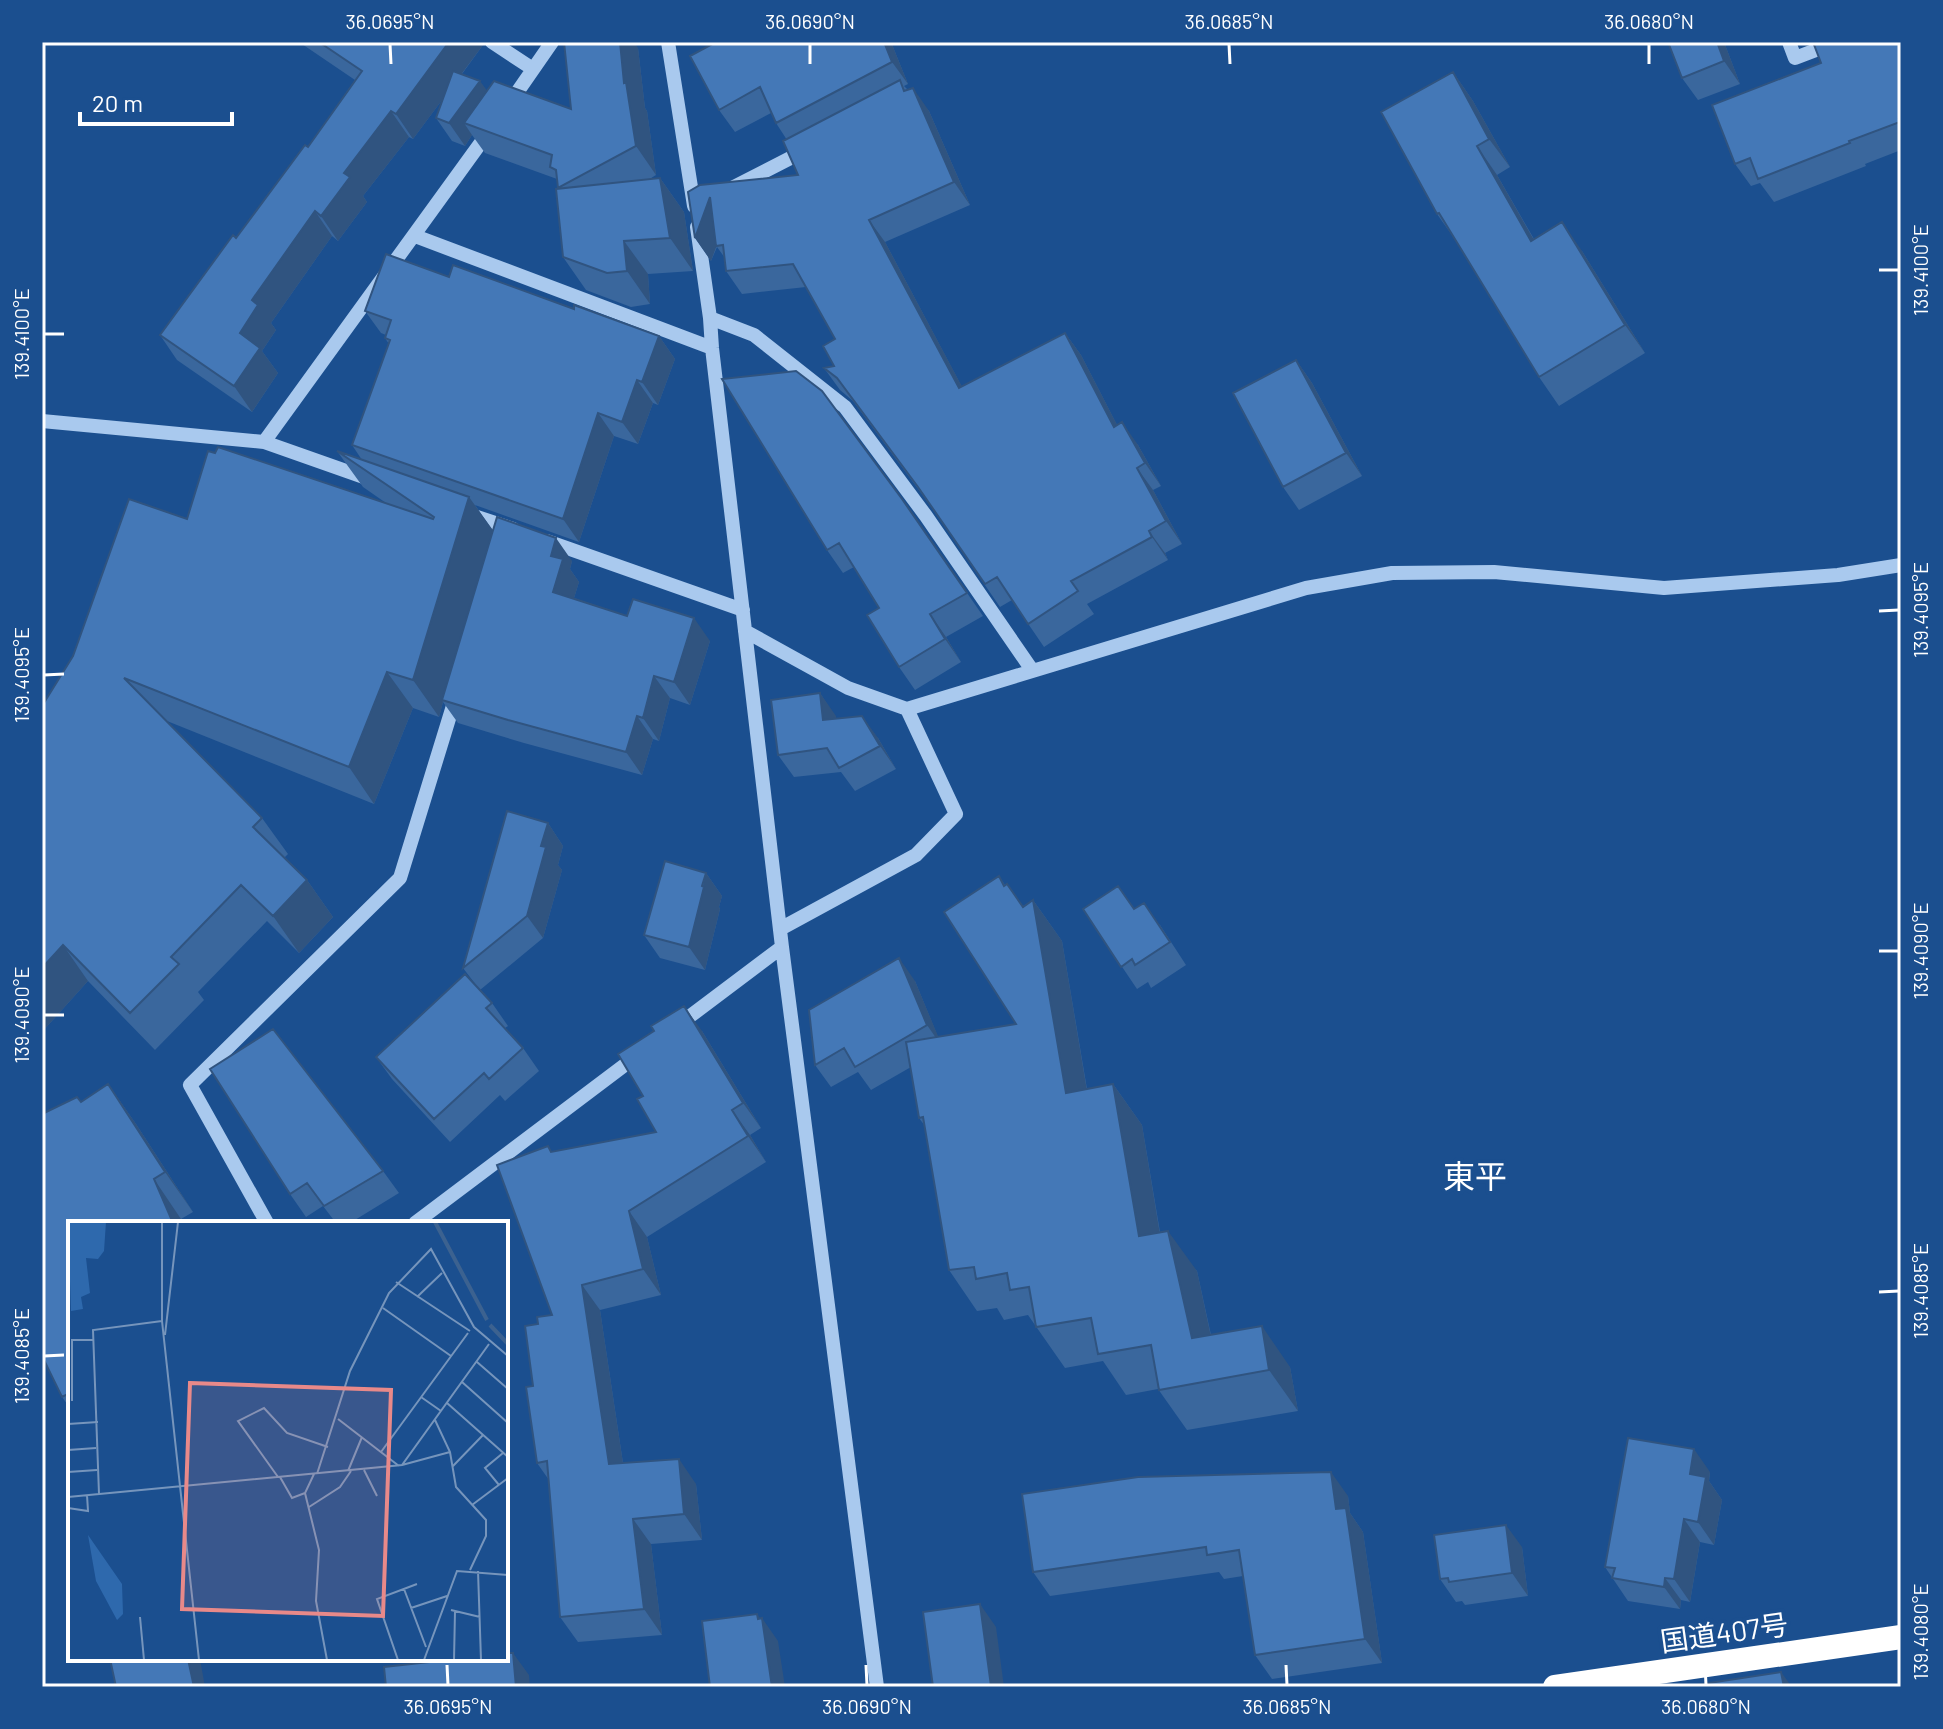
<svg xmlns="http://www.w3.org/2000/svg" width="1943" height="1729" font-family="Barlow,'Noto Sans JP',sans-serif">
<rect width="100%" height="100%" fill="#1b4f8f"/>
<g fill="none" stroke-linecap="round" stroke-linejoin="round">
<path stroke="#a9c9ee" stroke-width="14" d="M492 42 533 69
M668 42 694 206
M1789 42 1795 58 1837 42
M509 104 552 42
M730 189 808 149
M697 227 710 318 712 348 782 947 877 1687
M415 236 712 348
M710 318 754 335 845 407 926 516 1032 670
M42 421 264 442 369 479
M264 442 490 130
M468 514 513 529
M547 541 743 610
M745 631 848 688 907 709 1306 588 1392 573 1494 572 1664 588 1838 575 1901 565
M780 929 916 855 956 814 907 709
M677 1026 782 947
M267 1223 190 1085 400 878 456 696
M415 1223 638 1055"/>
<path stroke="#fff" stroke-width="24" d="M1555 1687 1901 1637"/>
</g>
<path fill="#3a679d" d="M299 42H483V45L462 74 487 91 571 109 638 48 645 108 647 111 656 175 648 180 660 178 684 212 693 271 648 274 650 304 631 307 586 290 563 257 559 189 557 179 485 153 472 135 465 146 452 141 436 118 442 100 413 139 409 137 363 196 367 202 338 241 332 236 271 323 276 330 262 351 278 373 252 412 177 360 160 335 308 147 355 80Z
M716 42H891L908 84 904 86 929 111 970 205 885 242 962 387 1065 333 1081 355 1117 425 1138 445 1161 486 1153 490 1182 544 1165 553 1168 560 1087 604 1094 614 1044 647 1012 600 1000 607 930 505 853 401 840 390 824 368 834 366 835 339 806 287 742 294 726 271 725 258 717 247 711 261 695 238 798 175 787 140 776 123 771 113 735 132 719 110Z
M1724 42 1740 84 1698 100 1682 78Z
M1901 42V150L1865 164 1866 166 1774 202 1760 183 1751 186 1735 164 1821 63Z
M1453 72 1473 101 1510 167 1497 175 1534 239 1582 251 1645 353 1559 406 1539 377 1454 238 1437 214Z
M449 277 574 309 659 336 675 359 658 405 653 403 638 444 614 436 579 542 475 505 493 531 572 561 570 569 579 582 574 598 627 616 710 641 690 705 670 698 659 741 653 739 642 775 524 743 458 723 443 702 439 717 413 708 374 804 167 721 262 818 288 854 284 858 307 880 333 917 299 953 267 921 198 992 204 1000 155 1050 88 981 42 1032V706L187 519 386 503 363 487 337 451 362 460 352 445 389 344 385 338 386 335 381 333 365 311Z
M1296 360 1312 383 1362 476 1299 510 1283 487Z
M902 499 983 616 946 637 961 662 915 690 899 667 879 608 854 567 843 573 827 550Z
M820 693 836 718 878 738 896 769 855 791 841 772 794 777 778 755Z
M548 823 563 846 558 865 562 870 543 938 480 990 492 1003 508 1026 505 1028 523 1048 539 1071 505 1101 500 1095 450 1142 392 1079 376 1057 476 985 463 968Z
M706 873 722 896 719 907 720 909 705 970 660 958 644 935Z
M999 876 1005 885 1007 884 1023 906 1033 900 1062 941 1087 1089 1113 1084 1142 1125 1160 1232 1197 1271 1211 1335 1290 1367 1298 1411 1187 1430 1158 1389 1126 1395 1103 1361 1065 1368 1028 1315 1004 1320 997 1308 977 1311 949 1270 925 1126 919 1118 911 1067 871 1090 858 1072 831 1087 815 1065 915 981 938 1037 1016 1024Z
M1083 909H1134L1160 925 1186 965 1151 988 1148 982 1137 989Z
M273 1029 383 1171 399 1193 350 1223H336L323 1206 306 1217 290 1194Z
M702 1031 761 1128 750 1135 766 1162 647 1237 661 1295 600 1310 623 1463 696 1484 702 1540 651 1544 662 1635 578 1642 560 1617 549 1480 537 1463 533 1386 538 1324 552 1315V1152L656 1132Z
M108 1084 136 1124 193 1212 181 1219 183 1223H70V1408L62 1397 42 1356V1114L77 1097 81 1102Z
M1710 1472 1709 1481 1722 1500 1714 1545 1700 1542 1690 1602 1681 1600 1680 1609 1628 1601 1605 1567Z
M1348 1496 1350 1513 1363 1532 1382 1663 1272 1679 1255 1655 1243 1576 1224 1579 1219 1572 1050 1596 1033 1572Z
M1522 1547 1528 1596 1465 1605 1462 1601 1456 1602 1440 1579Z"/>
<path fill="#305480" d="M449 42H483V45L413 139 396 114Z
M620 42H634L638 48 645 108 647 111 656 175 636 146 624 83Z
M884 42H891L908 84 892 62Z
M1717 42H1724L1740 84 1724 61Z
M1453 72 1473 101 1510 167 1489 139Z
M480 81 496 103 464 123 472 135 465 146 449 123Z
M913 88 929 111 970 205 954 182Z
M391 111 409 137 363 196 367 202 338 241 321 216 344 173Z
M1477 146 1497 175 1551 270 1531 241Z
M660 178 684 212 693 271 670 238Z
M710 197 726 220 711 261 695 238Z
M315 211 332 236 271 323 276 330 262 351 278 373 252 412 234 386 240 333 252 300Z
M869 220 885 242 975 411 959 388Z
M1562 222 1582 251 1645 353 1625 325Z
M624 241 648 274 650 304 627 271Z
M1065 333 1081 355 1130 450 1114 427Z
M659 336 675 359 658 405 642 382Z
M1296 360 1312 383 1362 476 1346 453Z
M637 380 653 403 638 444 622 422Z
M598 413 614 436 579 542 563 519Z
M1122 422 1138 445 1161 486 1145 463Z
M1137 468 1153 490 1182 544 1166 521Z
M469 497 495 533 442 700 443 702 439 717 413 680Z
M1149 531 1165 553 1168 560 1152 537Z
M556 538 572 561 570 569 579 582 569 614 553 592 551 556Z
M930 614 946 637 961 662 945 639Z
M694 618 710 641 690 705 674 682Z
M387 672 413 708 374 804 349 767Z
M654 676 670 698 659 741 643 718Z
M820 693 836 716 839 742 823 720Z
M637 716 653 739 642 775 626 752Z
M862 716 878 738 896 769 880 746Z
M548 823 563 846 558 865 562 870 543 938 527 916 541 846Z
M706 873 722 896 719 907 720 909 705 970 689 947Z
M307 880 333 917 299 953 273 916Z
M1007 884 1038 927 1033 900 1062 941 1094 1133 1066 1093Z
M63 945 88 981 42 1032V968Z
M899 958 915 981 943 1048 927 1025Z
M684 1006 702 1031 761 1128 743 1103Z
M108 1084 136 1124 193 1212 165 1172Z
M1113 1084 1142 1125 1167 1277 1139 1236Z
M732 1110 750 1135 766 1162 748 1136Z
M154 1179 181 1219 183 1223H173Z
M629 1211 647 1237 661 1295 643 1269Z
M1168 1231 1197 1271 1220 1379 1192 1338Z
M582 1285 600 1310 627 1490 609 1464Z
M1262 1326 1290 1367 1298 1411 1269 1370Z
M1694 1449 1710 1472 1709 1481 1722 1500 1714 1545 1698 1522 1690 1474Z
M679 1459 696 1484 702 1540 684 1514Z
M1331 1472 1348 1496 1350 1513 1363 1532 1382 1663 1365 1639 1336 1509Z
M633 1519 651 1544 662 1635 644 1609Z
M1684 1519 1700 1542 1690 1602 1674 1579Z
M1506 1525 1522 1547 1528 1596 1512 1573Z
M1665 1578 1681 1600 1680 1609 1664 1587Z
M980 1604 996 1627 1004 1687 991 1686Z
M757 1614 763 1622 762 1618 778 1641 785 1687H772Z
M513 1653 529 1675 530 1687H516Z
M188 1659H200L205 1687H194Z
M1781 1672 1792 1687H1784Z"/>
<path fill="#4478b7" stroke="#305480" stroke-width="2" d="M319 42H449L396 114 391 111 344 173 350 177 321 216 315 211 252 300 258 305 240 333 260 348 234 386 160 335 233 235 236 238 305 145 308 147 362 71Z
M564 42H620L624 83 626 82 636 146 558 188 556 170 550 167 552 155 464 123 494 81 571 109Z
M716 42H884L892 62 776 123 760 87 719 110 690 56Z
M1668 42H1717L1724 61 1682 78Z
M1813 42H1901V118L1899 119 1900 122 1849 141 1850 143 1758 179 1750 158 1735 164 1712 105 1821 63Z
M453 71 480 81 449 123 436 118Z
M1453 72 1489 139 1477 146 1531 241 1562 222 1625 325 1539 377 1439 213 1437 214 1381 112Z
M900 80 904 91 913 88 954 182 869 220 959 388 1065 333 1114 427 1122 422 1145 463 1137 468 1166 521 1149 531 1152 537 1071 581 1078 591 1028 624 997 577 985 584 918 487 837 378 824 368 834 366 823 346 835 339 793 264 726 271 723 245 716 246 710 197 695 238 688 192 700 185 798 175 783 141Z
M660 178 670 238 624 241 627 271 607 273 563 257 556 189Z
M386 254 449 277 453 265 574 309V305L659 336 642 382 637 380 622 422 598 413 563 519 352 445 390 340 385 338 391 320 365 311Z
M1296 360 1346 453 1283 487 1233 393Z
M796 371 822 391 902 499 967 593 930 614 945 639 899 667 867 615 879 608 839 543 827 550 722 379Z
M218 447 433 519 434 517 337 451 469 497 413 680 387 672 349 767 124 678 262 818 253 827 307 880 273 916 241 885 171 957 179 964 130 1013 63 945 42 968V706L73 656 129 499 187 519 208 451 215 453Z
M497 517 556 538 551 556 563 559 553 592 627 616 633 599 694 618 674 682 654 676 643 718 637 716 626 752 508 720 442 700Z
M820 693 823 720 862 716 880 746 839 768 827 748 778 755 771 700Z
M507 811 548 823 541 846 546 847 527 916 463 968Z
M665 861 706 873 702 886 704 887 689 947 644 935Z
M999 876 1004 886 1007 884 1023 907 1033 900 1066 1093 1113 1084 1139 1236 1168 1231 1192 1338 1262 1326 1269 1370 1159 1390 1151 1345 1098 1354 1091 1318 1036 1327 1029 1287 1010 1290 1007 1273 976 1279 974 1267 949 1270 923 1117 919 1118 906 1042 1016 1024 944 912Z
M1118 886 1134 909 1144 903 1170 942 1135 965 1132 959 1121 967 1083 909Z
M899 958 927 1025 855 1067 844 1048 815 1065 809 1010Z
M465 974 492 1003 486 1008 523 1048 489 1079 484 1073 434 1119 376 1057Z
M684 1006 743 1103 732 1110 748 1136 629 1211 643 1269 582 1285 609 1464 679 1459 684 1514 633 1519 644 1609 560 1617 547 1461 537 1463 526 1387 533 1386 525 1326 538 1324 537 1317 552 1315 497 1165 548 1146 551 1152 656 1132 637 1099 643 1096 618 1054 654 1031 651 1026Z
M273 1029 383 1171 324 1206 307 1183 290 1194 210 1069Z
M108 1084 165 1172 154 1179 173 1223H70V1393L62 1397 42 1356V1114L77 1097 81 1102Z
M1628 1438 1694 1449 1690 1474 1706 1477 1698 1522 1684 1519 1674 1579 1665 1578 1664 1587 1612 1578 1615 1568 1605 1567Z
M1331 1472 1336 1509 1346 1508 1365 1639 1255 1655 1239 1550 1207 1555 1206 1547 1033 1572 1022 1494 1138 1477Z
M1506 1525 1512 1573 1449 1582 1448 1578 1440 1579 1434 1535Z
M980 1604 991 1686 933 1687 923 1612Z
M757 1614 758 1619 762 1618 772 1687H710L702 1621Z
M506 1653H513L516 1687H386L384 1667 457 1659H506Z
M110 1659H188L194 1687H116Z
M1781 1672 1784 1687H1697L1696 1685Z"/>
<path fill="none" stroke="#fff" stroke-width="3" d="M390 44 391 64M810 44V64M1229 44 1230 64M1649 44V64M1879 270H1899M44 334H64M1879 611 1899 610M44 675 64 674M1879 951H1899M44 1015H64M1879 1292 1899 1291M44 1356 64 1355M1879 1632H1899M447 1665 448 1685M866 1665 867 1685M1286 1665 1287 1685M1705 1665 1706 1685"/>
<g text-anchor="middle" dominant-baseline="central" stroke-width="8" stroke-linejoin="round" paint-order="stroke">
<g font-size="28" fill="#fff" stroke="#1b4f8f">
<text transform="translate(1724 1632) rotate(-8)">国道407号</text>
</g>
<g font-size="32" fill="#fff" stroke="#1b4f8f">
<text x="1475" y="1175">東平</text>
</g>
</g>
<g transform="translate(68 1221)">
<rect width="440" height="440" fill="#1b4f8f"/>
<path d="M0 1H38L36 30 30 38 18 37 22 72 13 76 15 88 3 90ZM20 314 54 363 55 393 49 399 28 360Z" fill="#2e69ad"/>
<path fill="none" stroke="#3c6290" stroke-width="4" d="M367 1 419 99M422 104 440 123"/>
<path fill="none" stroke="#7695bc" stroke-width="2" d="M94 1V100L131 439M328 61 402 110M349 76 374 52M315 87 383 135M97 114 110 1M409 141 440 168M394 161 440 202M353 176 373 190M4 180V119H26M379 182 440 236M270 198 331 245M367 199 382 231 388 266 418 299V315L402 349M0 203 30 201M0 229 28 227M313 231 400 112M334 244 382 231M385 245 415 214M296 249 309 275M280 250 294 216M0 251 29 249M246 253 237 272 251 329 248 380 259 439M249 253 282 150 321 72 363 28 406 106 440 135M210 256 170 200 196 187 219 212 260 226M212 256 224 277 237 272M431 264 417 247 435 232M31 273 25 109 94 100M0 276 334 244 421 123M404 284 440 257M241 286 272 266 283 250M0 287 20 290 19 274M410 350 413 439M336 368 358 426M343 387 379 375M383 389 412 396M72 396 76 439M330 439 309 378 349 363M356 439 389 350 440 354M386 439 387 390"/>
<path fill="#e88989" fill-opacity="0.15" stroke="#e88989" stroke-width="4" d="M122 162 323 169 315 395 114 388Z"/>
<rect width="440" height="440" fill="none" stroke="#fff" stroke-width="4"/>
</g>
<rect width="1943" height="1729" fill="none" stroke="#1b4f8f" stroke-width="88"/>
<path d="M80 112v12h152v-12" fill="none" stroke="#ffffff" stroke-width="4"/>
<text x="92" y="112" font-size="24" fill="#ffffff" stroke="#1b4f8f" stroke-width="6" paint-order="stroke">20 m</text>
<rect x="44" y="44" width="1855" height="1641" fill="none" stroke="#fff" stroke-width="3"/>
<g font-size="20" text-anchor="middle" fill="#fff">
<text x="390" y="29">36.0695°N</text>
<text x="810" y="29">36.0690°N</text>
<text x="1229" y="29">36.0685°N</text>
<text x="1649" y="29">36.0680°N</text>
<text transform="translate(1921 270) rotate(-90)" y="7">139.4100°E</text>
<text transform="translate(22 334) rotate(-90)" y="7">139.4100°E</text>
<text transform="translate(1921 610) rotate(-90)" y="7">139.4095°E</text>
<text transform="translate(22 675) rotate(-90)" y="7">139.4095°E</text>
<text transform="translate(1921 951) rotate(-90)" y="7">139.4090°E</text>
<text transform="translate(22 1015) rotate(-90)" y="7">139.4090°E</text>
<text transform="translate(1921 1291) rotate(-90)" y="7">139.4085°E</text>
<text transform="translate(22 1356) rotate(-90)" y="7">139.4085°E</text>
<text transform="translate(1921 1632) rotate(-90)" y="7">139.4080°E</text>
<text x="448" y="1714">36.0695°N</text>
<text x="867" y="1714">36.0690°N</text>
<text x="1287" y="1714">36.0685°N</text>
<text x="1706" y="1714">36.0680°N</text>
</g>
</svg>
